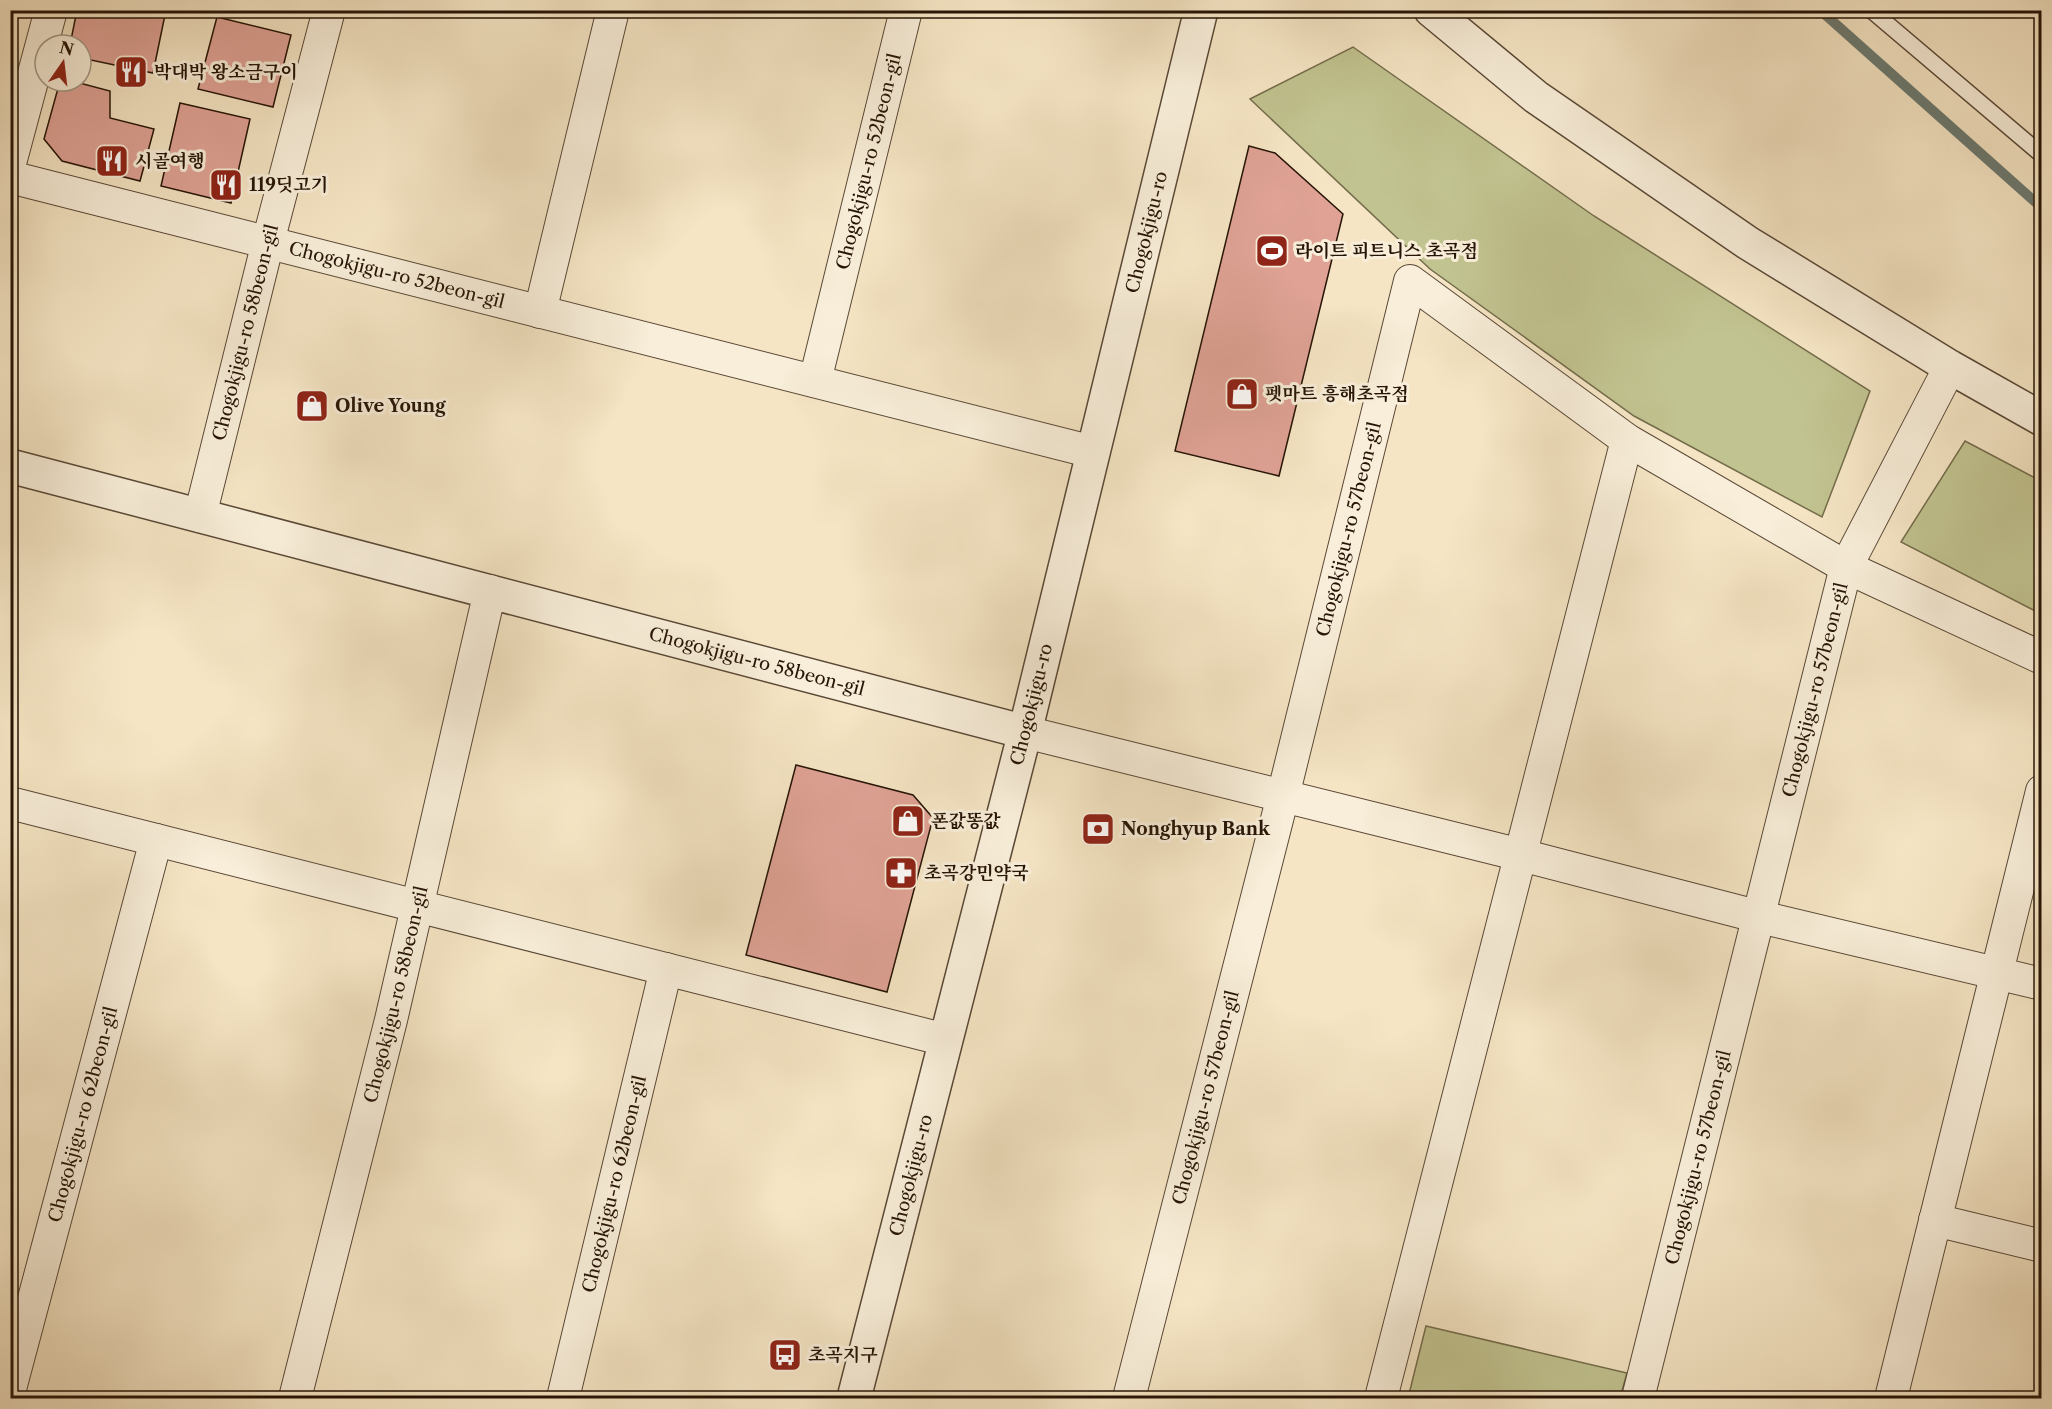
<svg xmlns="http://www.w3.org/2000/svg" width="2052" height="1409" font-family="'Libre Caslon Text','Noto Serif KR',serif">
<rect width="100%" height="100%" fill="#f5e5c4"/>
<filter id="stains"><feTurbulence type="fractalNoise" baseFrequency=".00333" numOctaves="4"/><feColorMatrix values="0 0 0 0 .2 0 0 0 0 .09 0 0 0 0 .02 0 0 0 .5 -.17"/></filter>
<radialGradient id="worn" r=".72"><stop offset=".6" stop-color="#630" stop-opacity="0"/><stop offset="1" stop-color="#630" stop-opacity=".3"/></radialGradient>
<path fill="#c1c390" stroke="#746c4b" stroke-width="1.5" d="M1353 47 1594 216 1870 391 1822 517 1634 416 1430 269 1250 99Z
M1965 441 2041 481V614L1901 542Z
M1426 1326 1627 1373 1620 1398H1408Z"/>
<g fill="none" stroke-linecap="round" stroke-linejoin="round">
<path stroke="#6d7a71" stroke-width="10" d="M1820 10 2042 208"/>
</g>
<path fill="#dfa295" stroke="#261406" stroke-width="1.5" d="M77 10H166L153 73 81 58V45H70Z
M217 17 291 35 273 107 198 89Z
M60 81H72L110 91V118L154 129 140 181 62 161 44 139Z
M180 103 250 119 231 203 161 186Z
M1249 146 1275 153 1343 214 1279 476 1175 451Z
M796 765 913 795 933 818 887 992 746 955Z"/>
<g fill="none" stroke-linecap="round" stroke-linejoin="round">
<g stroke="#5a4836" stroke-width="18">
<path id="service" d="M1871 10 2042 155"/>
</g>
<g stroke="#5a4836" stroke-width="34">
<g id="minor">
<path d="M10 163 51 10"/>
<path id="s1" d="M10 177 1093 452"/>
<path d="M540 312 613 10"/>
<path id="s2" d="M815 381 906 10"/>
<path id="s3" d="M200 516 268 242 329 10"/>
<path d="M1025 732 1521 855 1760 917 2042 984"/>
<path d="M10 803 946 1040"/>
<path d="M1935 1220 2042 1246"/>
<path id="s4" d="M10 1389 156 840"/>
<path id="s5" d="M295 1398 391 1020 490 591"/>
<path id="s6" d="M563 1398 666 969"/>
<path id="s7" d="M1129 1398 1283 796 1410 281 1627 440 1846 567 2042 658"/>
<path d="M1381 1398 1627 440"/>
<path id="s8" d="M1638 1398 1846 567 1950 367"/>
<path d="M1891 1398 2042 791"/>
</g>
</g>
<g stroke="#5a4836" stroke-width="36">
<g id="tertiary">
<path d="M1431 10 1536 97 1748 243 1950 367 2042 419"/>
<path id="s9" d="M10 466 1025 732"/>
<path id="s10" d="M854 1398 1025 732 1201 10"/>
</g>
</g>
<use href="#service" stroke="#f8eed9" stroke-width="15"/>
<use href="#minor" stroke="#f8eed9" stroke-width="32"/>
<use href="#tertiary" stroke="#f8eed9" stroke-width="33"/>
</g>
<defs>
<g id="restaurant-square" transform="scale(1.725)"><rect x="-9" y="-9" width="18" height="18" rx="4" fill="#8f2418" stroke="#f8eed9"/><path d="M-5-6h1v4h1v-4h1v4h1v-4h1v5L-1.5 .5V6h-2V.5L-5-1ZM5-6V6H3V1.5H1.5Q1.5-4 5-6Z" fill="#fff"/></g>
<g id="stadium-square" transform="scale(1.725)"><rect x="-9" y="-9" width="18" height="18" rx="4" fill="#8f2418" stroke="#f8eed9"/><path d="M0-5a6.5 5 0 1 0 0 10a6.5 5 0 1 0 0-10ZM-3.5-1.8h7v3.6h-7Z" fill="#fff"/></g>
<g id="shop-square" transform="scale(1.725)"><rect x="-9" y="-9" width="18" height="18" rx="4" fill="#8f2418" stroke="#f8eed9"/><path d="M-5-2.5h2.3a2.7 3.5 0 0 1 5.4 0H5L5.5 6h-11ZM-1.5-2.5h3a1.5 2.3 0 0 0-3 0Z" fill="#fff"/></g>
<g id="bank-square" transform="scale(1.725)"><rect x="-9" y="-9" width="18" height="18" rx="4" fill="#8f2418" stroke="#f8eed9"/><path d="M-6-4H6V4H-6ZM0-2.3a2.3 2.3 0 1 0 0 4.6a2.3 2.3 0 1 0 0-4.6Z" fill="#fff"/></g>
<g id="pharmacy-square" transform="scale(1.725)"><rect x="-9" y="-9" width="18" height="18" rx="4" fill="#8f2418" stroke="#f8eed9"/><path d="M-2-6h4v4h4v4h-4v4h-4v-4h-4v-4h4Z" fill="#fff"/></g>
<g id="bus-square" transform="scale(1.725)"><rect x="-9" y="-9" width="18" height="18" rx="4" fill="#8f2418" stroke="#f8eed9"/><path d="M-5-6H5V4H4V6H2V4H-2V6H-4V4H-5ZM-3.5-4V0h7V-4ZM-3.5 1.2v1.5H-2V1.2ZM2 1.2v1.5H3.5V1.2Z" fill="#fff"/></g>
</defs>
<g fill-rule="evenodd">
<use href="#restaurant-square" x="131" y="72"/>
<use href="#restaurant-square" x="112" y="161"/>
<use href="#restaurant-square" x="226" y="185"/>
<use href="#stadium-square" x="1272" y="251"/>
<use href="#shop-square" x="1242" y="394"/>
<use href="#shop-square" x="312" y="406"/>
<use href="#shop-square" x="908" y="821"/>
<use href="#bank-square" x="1098" y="829"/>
<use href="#pharmacy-square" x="901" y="873"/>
<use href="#bus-square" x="785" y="1355"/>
</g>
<g text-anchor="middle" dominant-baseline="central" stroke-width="6" stroke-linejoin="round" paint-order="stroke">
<g font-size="18" font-weight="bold" fill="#261406" stroke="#f8eed9" text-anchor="start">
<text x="154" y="72">박대박 왕소금구이</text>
<text x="135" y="161">시골여행</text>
<text x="249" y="185">119딧고기</text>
<text x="1295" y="251">라이트 피트니스 초곡점</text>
<text x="1265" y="394">펫마트 흥해초곡점</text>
<text x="335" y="406">Olive Young</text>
<text x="931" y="821">폰값똥값</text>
<text x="1121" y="829">Nonghyup Bank</text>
<text x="924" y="873">초곡강민약국</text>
<text x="808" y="1355">초곡지구</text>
</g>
<g font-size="18" fill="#261406" stroke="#f8eed9">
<text stroke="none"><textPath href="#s2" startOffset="226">Chogokjigu-ro 52beon-gil</textPath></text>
<text stroke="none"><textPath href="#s10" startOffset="1202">Chogokjigu-ro</textPath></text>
<text stroke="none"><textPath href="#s1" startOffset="399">Chogokjigu-ro 52beon-gil</textPath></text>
<text stroke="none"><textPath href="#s3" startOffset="189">Chogokjigu-ro 58beon-gil</textPath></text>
<text stroke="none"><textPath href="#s7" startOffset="896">Chogokjigu-ro 57beon-gil</textPath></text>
<text stroke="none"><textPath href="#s9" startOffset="772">Chogokjigu-ro 58beon-gil</textPath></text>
<text stroke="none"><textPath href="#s8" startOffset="730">Chogokjigu-ro 57beon-gil</textPath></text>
<text stroke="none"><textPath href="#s10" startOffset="716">Chogokjigu-ro</textPath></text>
<text stroke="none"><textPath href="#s5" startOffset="416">Chogokjigu-ro 58beon-gil</textPath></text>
<text stroke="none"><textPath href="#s7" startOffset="310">Chogokjigu-ro 57beon-gil</textPath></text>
<text stroke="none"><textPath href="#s4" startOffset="284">Chogokjigu-ro 62beon-gil</textPath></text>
<text stroke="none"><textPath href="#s8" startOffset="248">Chogokjigu-ro 57beon-gil</textPath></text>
<text stroke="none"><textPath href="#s10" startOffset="230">Chogokjigu-ro</textPath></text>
<text stroke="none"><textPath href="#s6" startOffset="220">Chogokjigu-ro 62beon-gil</textPath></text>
</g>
</g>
<rect width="2052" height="1409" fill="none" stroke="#f5e5c4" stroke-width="36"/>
<rect x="12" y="12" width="2028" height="1385" fill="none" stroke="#261406" stroke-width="3"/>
<rect x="18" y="18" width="2016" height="1373" fill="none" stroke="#261406" stroke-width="1.5"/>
<g transform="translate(63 63) rotate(14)"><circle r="28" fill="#f8eed9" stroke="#a49785" stroke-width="1.5"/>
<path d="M0-4.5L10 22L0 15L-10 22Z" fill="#8f2418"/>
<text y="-9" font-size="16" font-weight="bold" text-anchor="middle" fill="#261406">N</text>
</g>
<rect width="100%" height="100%" filter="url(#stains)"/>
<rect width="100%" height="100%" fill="url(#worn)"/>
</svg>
